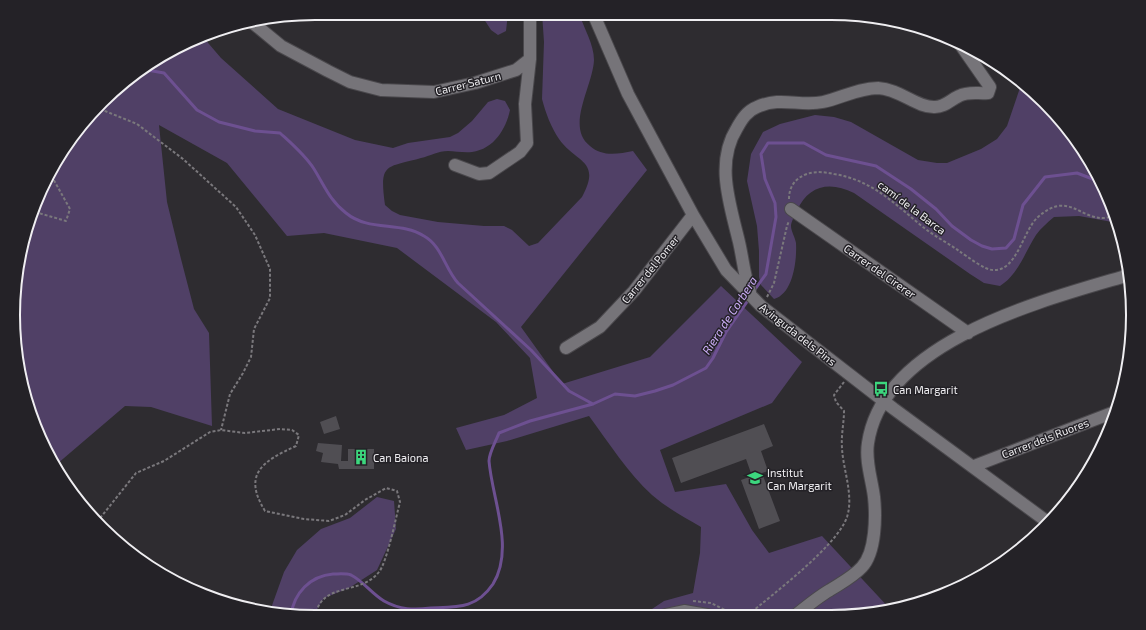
<svg xmlns="http://www.w3.org/2000/svg" width="1146" height="630" font-family="'Exo 2',sans-serif">
<rect width="100%" height="100%" fill="#2e2c30"/>
<path fill="#504066" d="M480 13H508L506 31 498 35 491 30Z
M542 13H579C584 29 594 44 594 60 593 86 565 127 590 146 602 157 618 154 633 151L647 170 521 327 562 384 650 357 721 286 802 362 772 403 660 450 675 492 726 484 752 530 769 553 822 536 891 610 870 614 643 615 664 601 693 593 700 553 701 527C684 517 667 508 652 495 628 473 609 443 589 416L507 441 466 450 456 428 504 415 537 398 530 358 496 322 397 248 324 233 287 236 227 163 159 125 167 202 181 259 194 309 209 333 212 426 151 407 125 406 57 464 36 430 14 335 23 237 64 147 131 75 203 37 221 58 278 109 355 140 393 148 408 143 450 137 458 133 472 121 488 102 497 99 505 101 510 110C506 129 494 149 472 152 464 153 455 151 448 151 438 151 430 156 421 158 386 168 379 162 385 205L392 211 400 215 438 222 484 226H504L512 230 529 246 538 243 582 197C602 160 576 163 559 139 551 127 546 114 542 99L544 42Z
M1022 82C1050 102 1088 150 1102 183 1108 196 1112 210 1118 223L1079 216 1054 217C1047 223 1041 228 1036 235 1025 252 1018 275 1000 286L984 283 970 274 854 193C830 181 808 185 797 211 795 215 791 222 791 226 791 231 795 237 796 243 797 261 793 294 774 299L761 285 759 277V251L757 226 747 181 751 154 763 132 780 124 815 115 834 117 851 122 918 160 937 163H947L981 149 997 139 1007 126Z
M377 497 394 501 396 529 377 570 349 588 324 598 313 616H295L270 611 284 572 297 550 321 529 350 518Z"/>
<g fill="none" stroke-linecap="round" stroke-linejoin="round">
<path stroke="#6d5091" stroke-width="3" d="M146 68 147 70 164 73 197 110 219 122 255 131 280 133C292 144 305 155 314 169 324 185 330 201 346 213 369 232 400 221 424 236 442 246 445 269 458 283L531 350 569 391 593 404
M753 292 766 274 776 217 775 203 765 179 761 154 768 143H804L826 155 876 166 911 189 936 209 952 226 971 240 982 246 992 249 1006 248 1014 239 1023 205 1045 177 1077 173 1103 183
M291 615C294 593 310 576 333 574 338 574 346 573 351 575 363 581 372 594 384 601 400 610 414 610 431 608 457 607 476 609 493 584 515 548 492 499 489 461 489 453 496 441 499 433L530 421 593 404 615 394 635 396 655 391 673 385 706 368 713 358 726 332 749 299"/>
</g>
<path fill="#504e53" d="M336 416 340 429 324 434 320 422Z
M764 424 773 446 761 451 768 471 762 473 780 521 759 529 741 480 752 476 746 459 681 483 672 458Z
M318 443 342 445 341 461H348V449H374V469H339L338 464 321 462 323 453 316 451Z"/>
<g fill="none" stroke-linecap="round" stroke-linejoin="round">
<g stroke="#4a484c" stroke-width="14">
<path id="minor" d="M593 13 628 94 693 215 726 270 761 306 894 409 1049 523
M253 23 281 46 328 71 350 82 381 90 434 92 475 83 516 70 530 59V13
M455 165 479 174 489 173 520 152 527 143 525 104 530 59
M791 209 968 333
M750 292C744 275 743 259 739 242 730 204 715 163 737 128 742 119 747 111 757 107 781 96 800 107 823 102 841 98 859 88 878 88 900 89 917 108 935 107 945 107 950 100 959 96 969 91 978 94 988 93L990 87 960 44
M566 348 600 327 634 291 693 215
M974 466 1117 411
M665 615 684 611 707 615
M796 615C807 606 818 597 830 590 841 583 853 577 862 567 876 552 876 516 874 497 872 480 865 461 868 443 883 340 1045 300 1129 275"/>
</g>
<path stroke="#7a787c" stroke-width="2" stroke-dasharray="3 2" stroke-linecap="butt" d="M100 109 137 124 183 159 236 207 255 235 270 269V298L254 329 251 357 243 373 230 394 221 430
M789 199C789 187 795 178 807 174 815 171 825 172 834 174 872 180 895 204 923 227 934 236 948 243 959 251 967 256 984 270 993 270 1017 272 1023 230 1038 217 1069 190 1079 220 1106 218 1109 217 1112 216 1115 216
M35 212 66 221 70 209 51 175
M767 297 774 283 787 226 789 221
M97 522 136 473 164 461 210 432 221 430 245 433 280 429 292 430 299 435 296 446C263 461 242 474 265 511L304 519 329 521 345 515 365 500 386 488 397 491 400 502C396 517 387 562 379 572 360 596 322 581 315 616
M693 601 711 603 735 615
M748 615C773 594 837 546 847 517 854 495 843 470 842 448 841 435 844 423 844 411L836 402 834 395 844 382"/>
<use href="#minor" stroke="#767479" stroke-width="12"/>
</g>
<defs>
<g id="bus-bare" transform="scale(1.2)"><path d="M-5-6H5V4H4V6H2V4H-2V6H-4V4H-5ZM-3.5-4V0h7V-4ZM-3.5 1.2v1.5H-2V1.2ZM2 1.2v1.5H3.5V1.2Z" fill="#3cd77e" stroke="#242227" stroke-width="2.5" paint-order="stroke"/></g>
<g id="building-bare" transform="scale(1.2)"><path d="M-4-6H4V6H1V3H-1V6H-4ZM-2.5-4.3h1.7v1.8h-1.7ZM.8-4.3h1.7v1.8H.8ZM-2.5-1h1.7V.8h-1.7ZM.8-1h1.7V.8H.8Z" fill="#3cd77e" stroke="#242227" stroke-width="2.5" paint-order="stroke"/></g>
<g id="school-bare" transform="scale(1.2)"><path d="M0-5L7-2L0 1L-7-2ZM-4 1L0 2.5L4 1V4Q0 6-4 4Z" fill="#3cd77e" stroke="#242227" stroke-width="2.5" paint-order="stroke"/></g>
</defs>
<g fill-rule="evenodd">
<use href="#bus-bare" x="881" y="389"/>
<use href="#building-bare" x="361" y="457"/>
<use href="#school-bare" x="755" y="478"/>
</g>
<g text-anchor="middle" dominant-baseline="central" stroke-width="3" stroke-linejoin="round" paint-order="stroke">
<g font-size="11" fill="#efeef1" stroke="#242227">
<text transform="translate(468 83) rotate(-14)">Carrer Saturn</text>
<text transform="translate(912 207) rotate(37)">camí de la Barca</text>
<text transform="translate(650 269) rotate(-51)">Carrer del Pomer</text>
<text transform="translate(880 271) rotate(35)">Carrer del Cirerer</text>
<text transform="translate(798 334) rotate(38)">Avinguda dels Pins</text>
<text transform="translate(1045 438) rotate(-21)">Carrer dels Ruores</text>
</g>
<g font-size="11" fill="#efeef1" stroke="#242227" text-anchor="start">
<text x="893" y="389">Can Margarit</text>
<text x="373" y="457">Can Baiona</text>
<text x="767" y="472">Institut<tspan x="767" dy="13">Can Margarit</tspan></text>
</g>
<g font-size="12" font-style="italic" fill="#cdaef9" stroke="#242227">
<text transform="translate(729 315) rotate(-57)">Riera de Corbera</text>
</g>
</g>
<path d="M0 0H1146V630H0ZM315 20H831A295 295 0 0 1 1126 315V315A295 295 0 0 1 831 610H315A295 295 0 0 1 20 315V315A295 295 0 0 1 315 20Z" fill="#242227" fill-rule="evenodd"/>
<path fill="none" stroke="#efeef1" stroke-width="2" d="M315 20H831A295 295 0 0 1 1126 315V315A295 295 0 0 1 831 610H315A295 295 0 0 1 20 315V315A295 295 0 0 1 315 20Z"/>
</svg>
